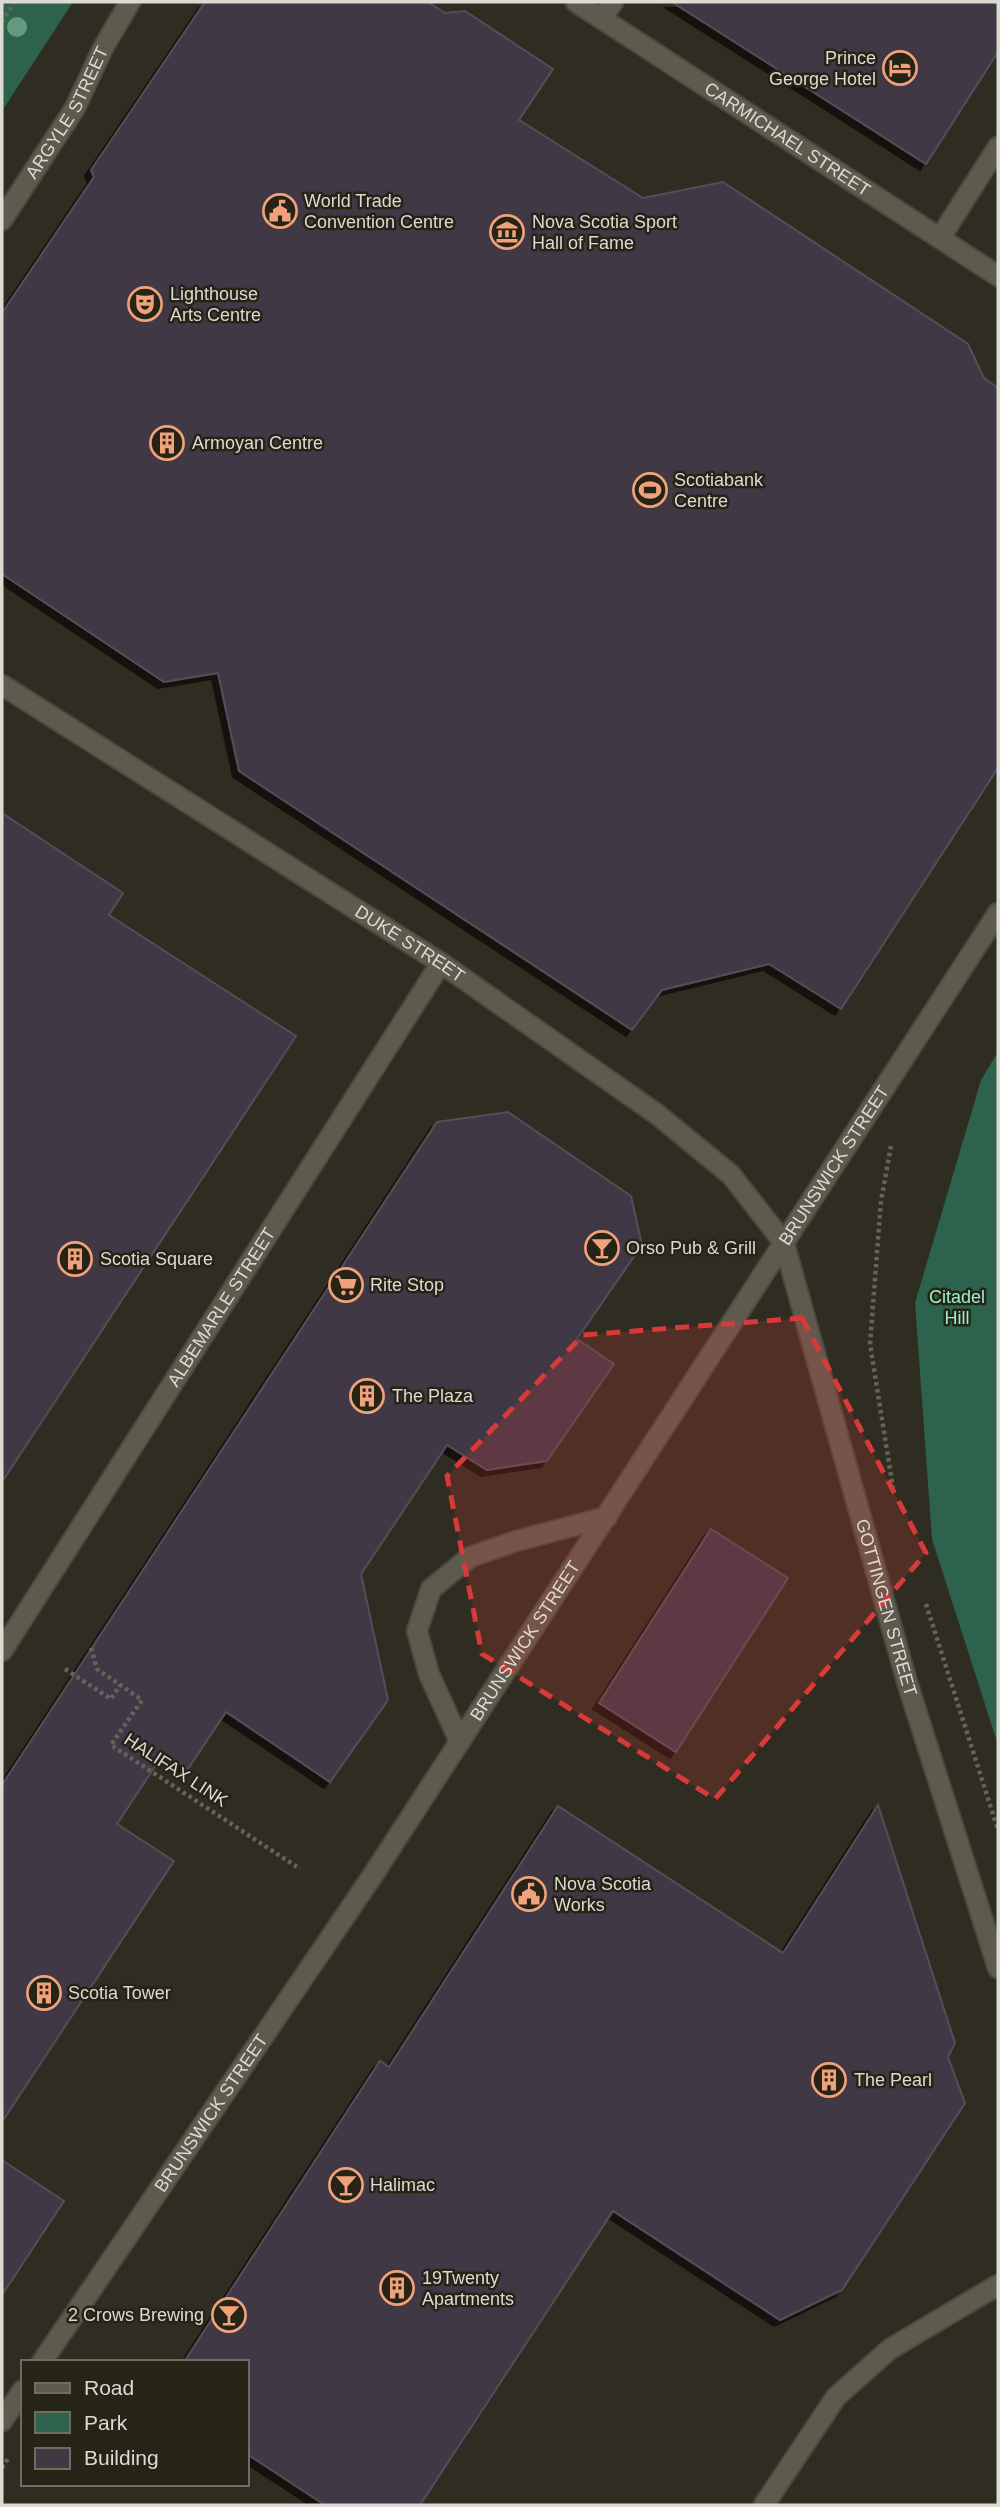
<svg xmlns="http://www.w3.org/2000/svg" width="1000" height="2507" font-family="Arial,sans-serif">
<defs>
<filter id="shadow"><feDropShadow dx="-6" dy="6" stdDeviation="0" flood-color="#0009"/></filter>
</defs>
<rect width="100%" height="100%" fill="#2f2c21"/>
<path fill="#2d624c" d="M2 2H73L2 111Z
M998 1052V1745L932 1539 915 1303 981 1080Z"/>
<path fill="#403944" stroke="#544d59" stroke-width="2" filter="url(#shadow)" d="M205 2H428L445 13 465 11 553 69 519 120 643 198 723 182 968 344 984 378 998 388V768L841 1009 769 964 662 990 632 1030 239 771 218 673 164 682 2 574V313L94 177 91 170Z
M672 2H998V52L926 164Z
M2 813 123 893 109 915 296 1036 2 1482Z
M508 1112 631 1196 642 1245 577 1339 614 1364 547 1461 487 1470 447 1445 361 1574 388 1700 330 1782 226 1712 188 1769 164 1753 117 1824 174 1861 2 2122V1785L437 1122Z
M711 1529 788 1578 676 1752 599 1703Z
M878 1805 955 2043 948 2057 965 2103 842 2290 780 2320 613 2211 420 2505H325L247 2454V2362H184L380 2061 389 2067 558 1806 783 1953Z
M2 2160 64 2201 2 2295Z"/>
<g fill="none" stroke-linecap="round" stroke-linejoin="round">
<g stroke="#4b483e" stroke-width="23">
<path id="service" d="M460 1742 429 1674 417 1631 431 1589 470 1557 516 1541 607 1517
M764 2505 836 2397 890 2349 998 2285"/>
</g>
<g stroke="#4b483e" stroke-width="23">
<g id="minor">
<path id="s1" d="M576 2 998 276"/>
<path d="M602 18 613 2"/>
<path id="s2" d="M2 220 75 108 103 48 130 2"/>
<path d="M940 238 998 147"/>
<path id="s3" d="M2 1651 441 963"/>
</g>
</g>
<g stroke="#4b483e" stroke-width="23">
<g id="tertiary">
<path id="s4" d="M2 685 441 963 658 1115 731 1175 784 1243 907 1682 998 1968"/>
<path id="s5" d="M42 2362 373 1875 998 913"/>
<path d="M2 2421 23 2390"/>
</g>
</g>
<path stroke="#666359" stroke-width="4.5" stroke-dasharray="3.5 3.5" stroke-linecap="butt" d="M2 22 14 2
M891 1146 881 1201 870 1344 893 1488
M926 1604 998 1830
M91 1648 97 1669 142 1700 111 1745 300 1869
M65 1669 111 1699 120 1685
M2 2468 9 2457"/>
<use href="#service" stroke="#5e5b4e" stroke-width="19"/>
<use href="#minor" stroke="#5e5b4e" stroke-width="19"/>
<use href="#tertiary" stroke="#5e5b4e" stroke-width="19"/>
</g>
<circle fill="#67997e" cx="17" cy="27" r="10"/>
<path fill="#d73a39" fill-opacity="0.2" stroke="#d73a39" stroke-width="5" stroke-dasharray="14 9" stroke-linejoin="round" d="M802 1318 926 1553 715 1799 482 1654 447 1476 583 1335Z"/>
<defs>
<g id="hotel-ring" transform="scale(1.75)"><circle r="9.5" fill="#262317" stroke="#f1a27b" stroke-width="1.5"/><path d="M-6-4.5h1.5V1H6V5H4.5V3h-9V5H-6ZM-4 0a1.8 1.8 0 1 1 3.6 0ZM.5 0V-2.5h3Q6-2.5 6 0Z" fill="#f1a27b"/></g>
<g id="civic-ring" transform="scale(1.75)"><circle r="9.5" fill="#262317" stroke="#f1a27b" stroke-width="1.5"/><path d="M-.6-6.5H3V-4.5H.6V-3L4-1V1h2V6H-6V1h2V-1L-.6-3ZM-1.2 2.5V6h2.4V2.5Z" fill="#f1a27b"/></g>
<g id="museum-ring" transform="scale(1.75)"><circle r="9.5" fill="#262317" stroke="#f1a27b" stroke-width="1.5"/><path d="M0-6L6-3V-2H-6V-3ZM-5-1h2V3h-2ZM-1-1h2V3h-2ZM3-1h2V3H3ZM-6 4H6V6H-6Z" fill="#f1a27b"/></g>
<g id="theatre-ring" transform="scale(1.75)"><circle r="9.5" fill="#262317" stroke="#f1a27b" stroke-width="1.5"/><path d="M-5-5.5Q0-4 5-5.5V0Q5 5 0 6Q-5 5-5 0ZM-3.3-2.5H-1v1.5H-3.3ZM1-2.5H3.3v1.5H1ZM-2.8 1Q0 5.5 2.8 1Z" fill="#f1a27b"/></g>
<g id="building-ring" transform="scale(1.75)"><circle r="9.5" fill="#262317" stroke="#f1a27b" stroke-width="1.5"/><path d="M-4-6H4V6H1V3H-1V6H-4ZM-2.5-4.3h1.7v1.8h-1.7ZM.8-4.3h1.7v1.8H.8ZM-2.5-1h1.7V.8h-1.7ZM.8-1h1.7V.8H.8Z" fill="#f1a27b"/></g>
<g id="stadium-ring" transform="scale(1.75)"><circle r="9.5" fill="#262317" stroke="#f1a27b" stroke-width="1.5"/><path d="M0-5a6.5 5 0 1 0 0 10a6.5 5 0 1 0 0-10ZM-3.5-1.8h7v3.6h-7Z" fill="#f1a27b"/></g>
<g id="bar-ring" transform="scale(1.75)"><circle r="9.5" fill="#262317" stroke="#f1a27b" stroke-width="1.5"/><path d="M-6-5H6L.8 .8V4.5H3.5V6h-7V4.5H-.8V.8Z" fill="#f1a27b"/></g>
<g id="supermarket-ring" transform="scale(1.75)"><circle r="9.5" fill="#262317" stroke="#f1a27b" stroke-width="1.5"/><path d="M-6-5.5h2.5l.6 2H6L4.5 2H-2.5L-4.4-4H-6ZM-1.5 3.2a1.3 1.3 0 1 0 .1 0ZM3 3.2a1.3 1.3 0 1 0 .1 0Z" fill="#f1a27b"/></g>
</defs>
<g fill-rule="evenodd">
<use href="#hotel-ring" x="900" y="68"/>
<use href="#civic-ring" x="280" y="211"/>
<use href="#museum-ring" x="507" y="232"/>
<use href="#theatre-ring" x="145" y="304"/>
<use href="#building-ring" x="167" y="443"/>
<use href="#stadium-ring" x="650" y="490"/>
<use href="#bar-ring" x="602" y="1248"/>
<use href="#building-ring" x="75" y="1259"/>
<use href="#supermarket-ring" x="346" y="1285"/>
<use href="#building-ring" x="367" y="1396"/>
<use href="#civic-ring" x="529" y="1894"/>
<use href="#building-ring" x="44" y="1993"/>
<use href="#building-ring" x="829" y="2080"/>
<use href="#bar-ring" x="346" y="2185"/>
<use href="#building-ring" x="397" y="2288"/>
<use href="#bar-ring" x="229" y="2315"/>
</g>
<g text-anchor="middle" dominant-baseline="central" stroke-width="5" stroke-linejoin="round" paint-order="stroke">
<g font-size="18" fill="#dcdad3" stroke="#262317" text-anchor="start">
<text x="876" y="58" text-anchor="end">Prince<tspan x="876" dy="21">George Hotel</tspan></text>
<text x="304" y="201">World Trade<tspan x="304" dy="21">Convention Centre</tspan></text>
<text x="532" y="222">Nova Scotia Sport<tspan x="532" dy="21">Hall of Fame</tspan></text>
<text x="170" y="294">Lighthouse<tspan x="170" dy="21">Arts Centre</tspan></text>
<text x="192" y="443">Armoyan Centre</text>
<text x="674" y="480">Scotiabank<tspan x="674" dy="21">Centre</tspan></text>
<text x="626" y="1248">Orso Pub &amp; Grill</text>
<text x="100" y="1259">Scotia Square</text>
<text x="370" y="1285">Rite Stop</text>
<text x="392" y="1396">The Plaza</text>
<text x="554" y="1884">Nova Scotia<tspan x="554" dy="21">Works</tspan></text>
<text x="68" y="1993">Scotia Tower</text>
<text x="854" y="2080">The Pearl</text>
<text x="370" y="2185">Halimac</text>
<text x="422" y="2278">19Twenty<tspan x="422" dy="21">Apartments</tspan></text>
<text x="204" y="2315" text-anchor="end">2 Crows Brewing</text>
</g>
<g font-size="18" fill="#dcdad3" stroke="#262317">
<text stroke="none"><textPath href="#s2" startOffset="126">ARGYLE STREET</textPath></text>
<text stroke="none"><textPath href="#s1" startOffset="252">CARMICHAEL STREET</textPath></text>
<text stroke="none"><textPath href="#s4" startOffset="483">DUKE STREET</textPath></text>
<text stroke="none"><textPath href="#s5" startOffset="1435">BRUNSWICK STREET</textPath></text>
<text stroke="none"><textPath href="#s3" startOffset="408">ALBEMARLE STREET</textPath></text>
<text stroke="none"><textPath href="#s4" startOffset="1344">GOTTINGEN STREET</textPath></text>
<text stroke="none"><textPath href="#s5" startOffset="868">BRUNSWICK STREET</textPath></text>
<text transform="translate(176 1770) rotate(33)">HALIFAX LINK</text>
<text stroke="none"><textPath href="#s5" startOffset="301">BRUNSWICK STREET</textPath></text>
</g>
<g font-size="18" fill="#95f3ca" stroke="#262317">
<text x="957" y="1297">Citadel<tspan x="957" dy="21">Hill</tspan></text>
</g>
</g>
<rect width="1000" height="2507" fill="none" stroke="#dcdad3" stroke-width="7"/>
<rect x="21" y="2360" width="228" height="126" fill="#262317" stroke="#6f6c62" stroke-width="2"/>
<rect x="35" y="2383" width="35" height="10" fill="#5e5b4e" stroke="#6f6c62" stroke-width="2"/>
<text x="84" y="2395" font-size="21" fill="#dcdad3">Road</text>
<rect x="35" y="2412" width="35" height="21" fill="#2d624c" stroke="#6f6c62" stroke-width="2"/>
<text x="84" y="2430" font-size="21" fill="#dcdad3">Park</text>
<rect x="35" y="2448" width="35" height="21" fill="#403944" stroke="#6f6c62" stroke-width="2"/>
<text x="84" y="2465" font-size="21" fill="#dcdad3">Building</text>
</svg>
